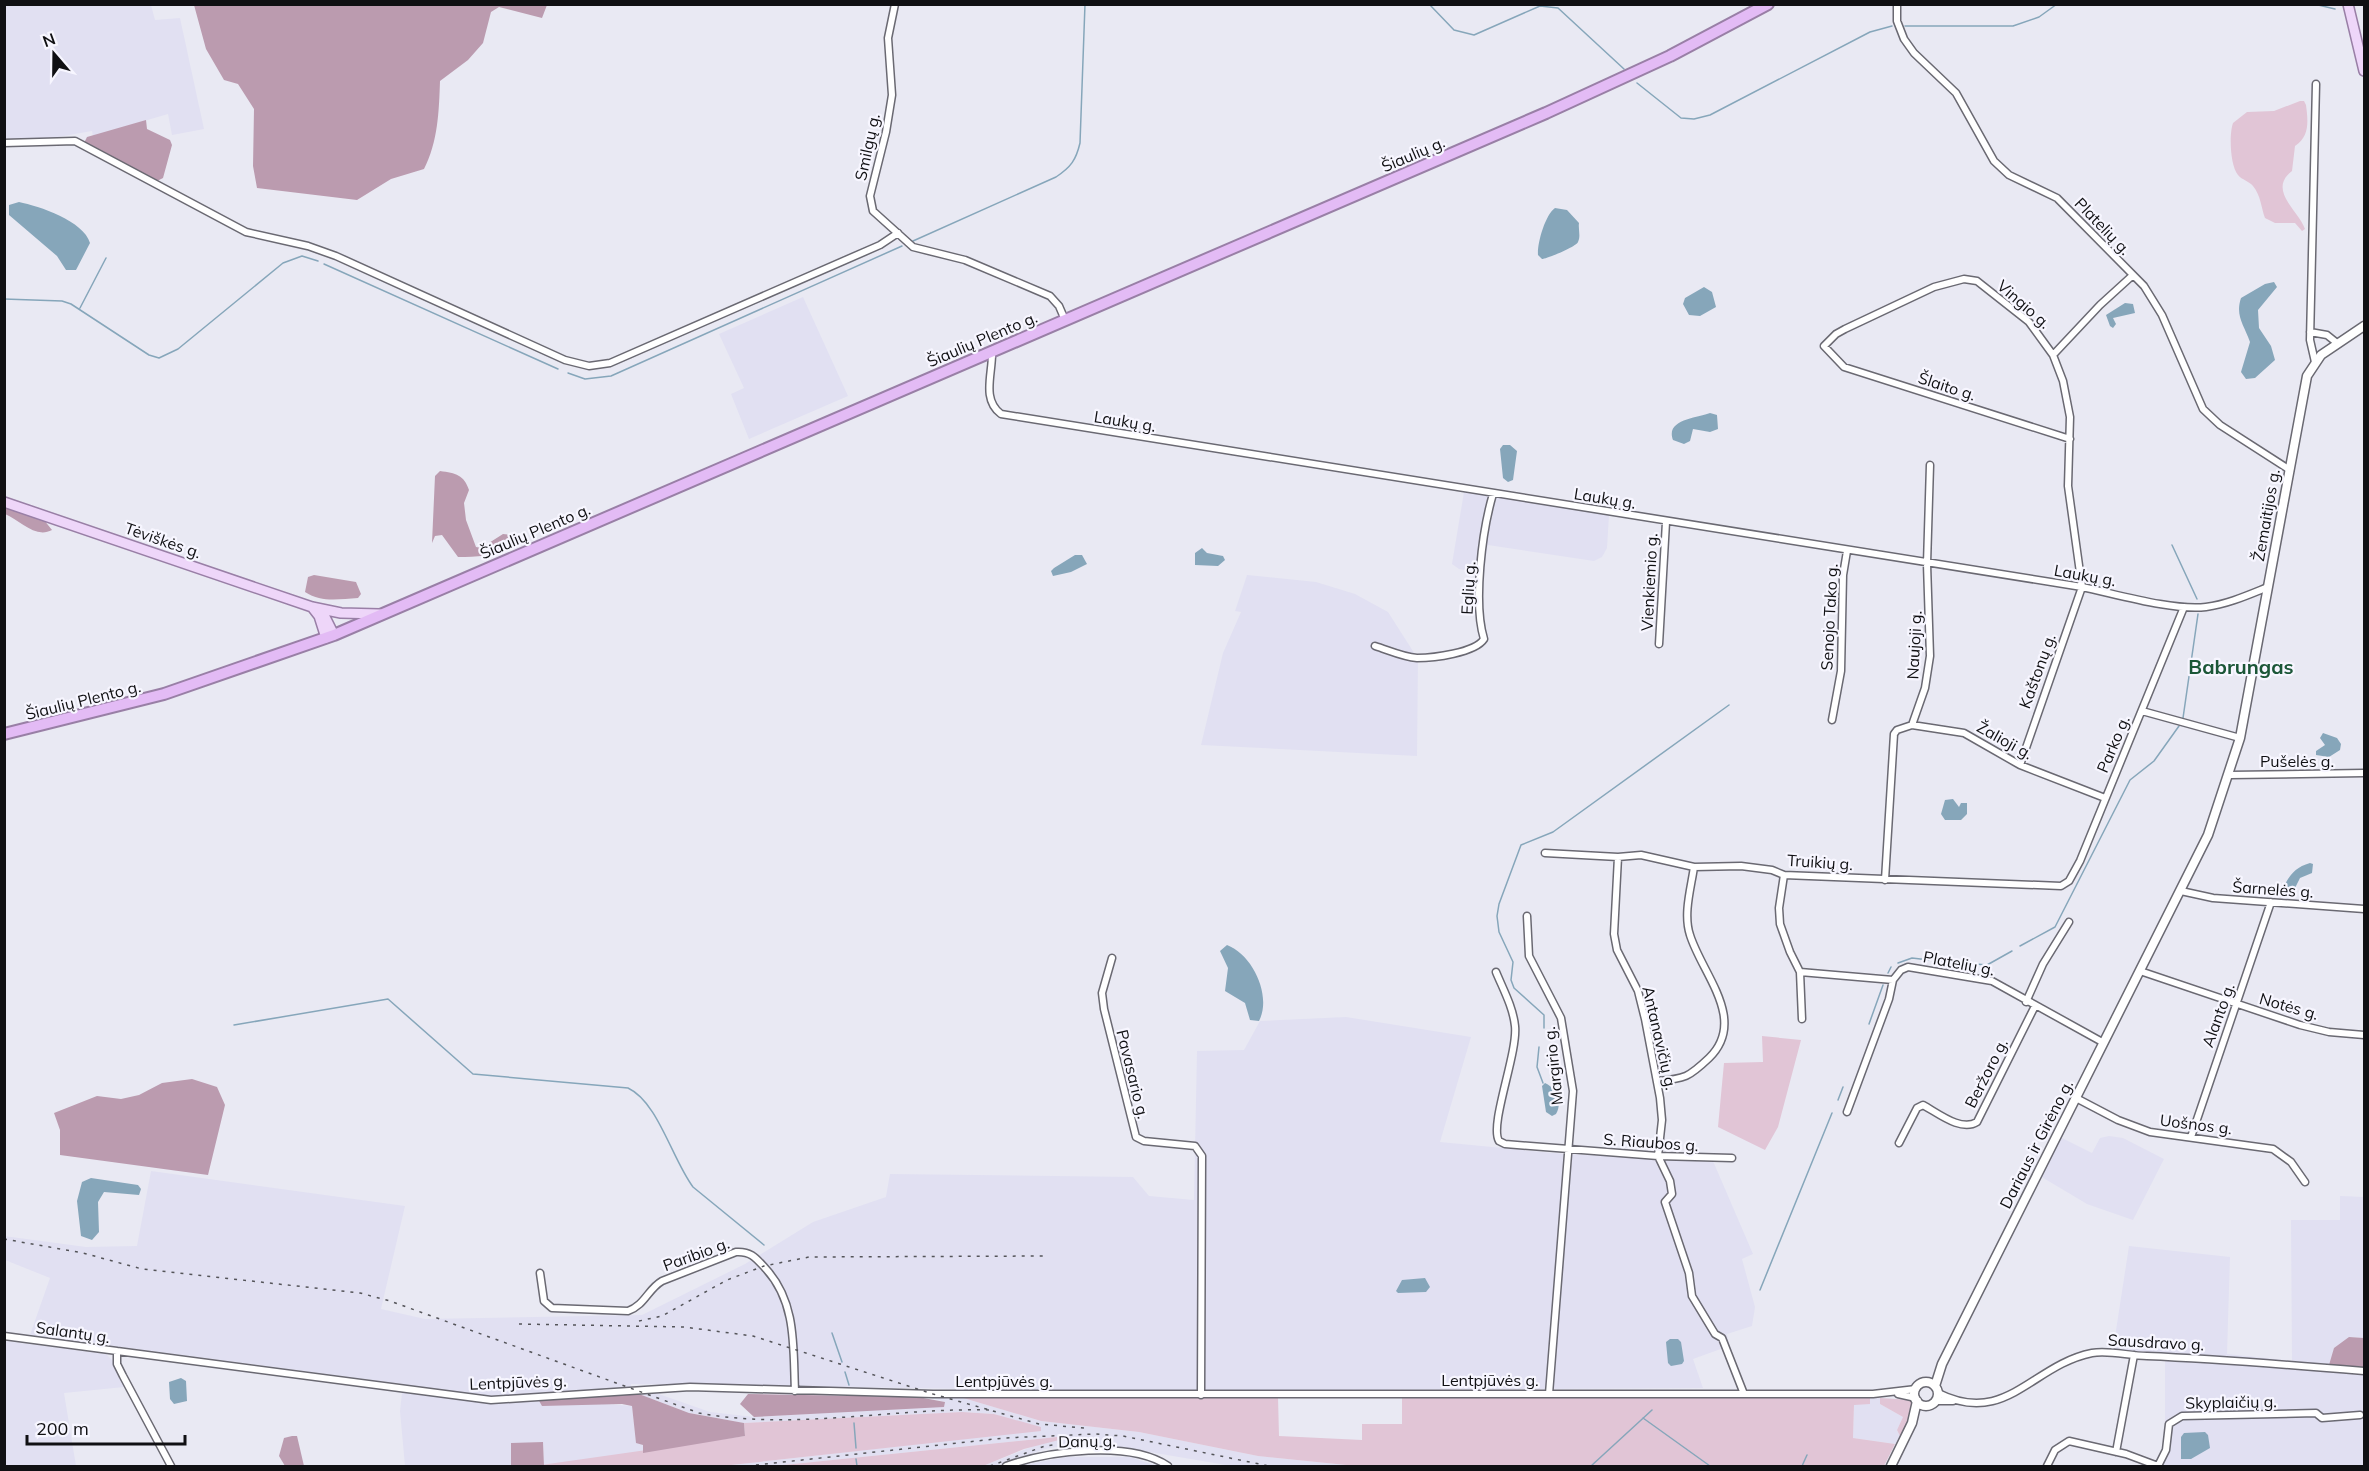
<svg xmlns="http://www.w3.org/2000/svg" width="2369" height="1471" font-family="Mulish,sans-serif">
<rect width="100%" height="100%" fill="#e9e9f3"/>
<path fill="#e1e0f2" d="M5 5H151L155 20 180 18 204 129 172 135 168 114 93 136 92 131 52 138 5 141Z
M803 297 848 396 749 439 731 394 744 388 719 334Z
M1464 492 1609 515 1607 548 1602 557 1594 561 1488 545 1484 568 1469 571 1459 569 1452 564Z
M1247 575 1316 582 1355 594 1388 612 1418 659 1417 756 1201 745 1223 653 1241 612 1235 611Z
M1346 1017 1471 1037 1440 1142 1564 1154 1713 1161 1753 1254 1742 1259 1755 1307 1752 1326 1727 1334 1729 1346 1693 1359 1703 1388 1120 1391 631 1384V1394L539 1399 632 1406 636 1442 643 1445V1453L544 1466 543 1442 511 1444V1466H405L400 1411 403 1384 30 1335 50 1278 5 1260 4 1236 86 1247 137 1246 151 1171 405 1206 381 1309 425 1319 642 1315 745 1264 813 1222 886 1197 890 1174 1133 1177 1149 1196 1194 1200 1197 1051 1244 1050 1260 1021Z
M2109 1136 2123 1138 2164 1159 2133 1220 2087 1204 2040 1176 2060 1137 2092 1153 2100 1138Z
M2340 1196 2364 1197V1338L2349 1337 2330 1365 2364 1367V1466H2155L2164 1453 2165 1443V1353L2113 1350 2129 1246 2230 1257 2227 1354 2292 1361 2291 1220H2340Z
M5 1341 106 1354 113 1361 124 1387 64 1393 76 1466H5Z
M653 1392 710 1412 754 1417 863 1410 945 1402 932 1398 960 1397 1041 1421 1139 1432 1258 1456 1356 1466H1232L1102 1444H1074L1045 1449 995 1466H983L1057 1437 774 1466H722L1041 1430 994 1414 962 1412 744 1423 689 1413 639 1394Z
M1870 1398H1880V1404L1903 1417 1897 1430 1900 1436 1895 1444 1853 1438 1854 1404H1869Z
M1067 1457H1130L1157 1466H1018Z"/>
<path fill="#e1c5d6" d="M2300 101H2304L2306 105C2308 121 2310 136 2295 146L2292 171C2267 190 2299 211 2305 229L2302 231 2295 223H2275L2265 218C2261 207 2261 196 2253 186 2249 181 2242 180 2238 175 2230 165 2229 134 2233 123L2247 112 2274 111Z
M1762 1036 1801 1040 1778 1127 1765 1150 1718 1127 1724 1063 1763 1062Z
M960 1397H1278L1279 1436 1362 1440V1424H1402V1397L1870 1398V1404L1854 1405 1853 1438 1895 1444 1884 1466H1356L1258 1456 1139 1432 1041 1421Z
M1880 1398 1912 1400 1914 1412 1900 1436 1897 1430 1903 1417 1880 1404Z
M962 1412 994 1414 1041 1427V1431L722 1466H534L745 1436 744 1423Z
M1057 1437 1060 1439 1059 1440 1024 1449 983 1466H774Z"/>
<path fill="#bb9baf" d="M194 5V4L547 5 542 18 499 7 491 12 483 43 468 60 440 81C439 111 438 142 424 169L391 179 357 200 257 188 253 166 254 109 238 84 224 80 206 49Z
M146 120 147 129 170 140 172 145 163 178 157 181 84 143 87 137Z
M440 471C456 473 464 475 469 490L464 503 466 520 476 547 481 548 503 534 520 536V541C502 555 480 557 458 557L442 535 435 536 432 543 435 476Z
M4 506 44 520 52 530C35 539 20 520 5 514Z
M314 575 356 582 361 594 358 598C339 599 322 603 305 592L308 577Z
M192 1079 217 1087 225 1105 208 1175 60 1155V1130L54 1113 97 1096 121 1099 139 1095 162 1083Z
M2349 1337 2364 1338V1367L2329 1365 2334 1348Z
M639 1394 689 1413 744 1423 745 1436 643 1453V1445L636 1443 632 1406 622 1404 542 1406 538 1399Z
M748 1394 918 1397 945 1402 944 1407 754 1417 740 1404Z
M292 1436H297L304 1466H285L279 1456 284 1438Z
M543 1442 544 1466H511V1443Z"/>
<path fill="#86a6ba" d="M19 202C39 206 84 221 90 243L76 270H66L57 256 9 215V205Z
M1555 208 1567 210 1579 223C1578 229 1581 236 1578 242 1576 247 1546 259 1542 259L1538 255C1537 244 1545 215 1555 208Z
M2274 282 2277 287 2258 310 2259 328 2271 346 2275 360 2255 378 2246 379 2241 372 2250 342C2244 325 2235 316 2241 298L2265 284Z
M1704 287 1712 292 1716 307 1700 316 1689 315 1683 304 1685 298Z
M2125 303 2133 304 2135 313 2113 318 2116 324 2113 328 2110 326 2106 315Z
M1710 413 1717 415 1718 429 1710 432 1693 429 1690 441 1684 444 1673 440C1665 419 1698 418 1710 413Z
M1503 445H1510L1517 451 1513 480 1508 482 1503 478 1500 449Z
M1202 548 1207 553 1223 556 1225 560 1218 566 1195 565V553Z
M1075 555H1082L1087 564 1071 572 1053 576 1051 571 1054 568Z
M2323 733 2337 738 2341 744 2340 750 2329 757 2316 755V751L2325 745 2320 738Z
M1953 799 1959 807 1961 803H1967V814L1961 820H1945L1941 814 1945 800Z
M2310 863 2313 864 2312 873 2300 878 2295 888 2288 889 2285 884C2292 872 2297 867 2310 863Z
M1227 945C1253 955 1272 996 1259 1021L1250 1020 1245 1003 1225 991 1228 968 1220 951Z
M1545 1083C1556 1088 1563 1102 1556 1114L1552 1116 1546 1112 1542 1086Z
M91 1178 138 1185 141 1189 139 1195 104 1192 98 1202 99 1232 92 1240 81 1236 77 1201 82 1182Z
M1425 1278 1430 1287 1426 1292 1398 1293 1396 1291 1402 1280Z
M1670 1339H1678L1681 1342 1684 1361 1682 1364 1671 1366 1668 1363 1666 1342Z
M181 1378 186 1381 187 1401 174 1404 170 1399 169 1382Z
M2205 1432 2208 1435 2210 1448 2191 1459H2181V1437L2184 1433Z"/>
<g fill="none" stroke-linecap="round" stroke-linejoin="round">
<path stroke="#86a6ba" stroke-width="1.5" d="M1429 4 1454 30 1474 35 1540 6 1558 8 1624 69
M2314 4 2335 9
M1905 26H2013L2039 17 2057 4
M1637 83 1681 118 1694 119 1710 115 1870 32 1892 26
M913 241 1056 177C1071 167 1076 160 1080 143L1085 4
M324 264 558 369
M4 299 62 301 71 304 149 355 159 358 178 349 283 263 302 256 318 261
M80 308 106 258
M568 373 585 379 611 376 902 246
M2172 545 2197 599
M2183 718 2198 614
M2020 946 2055 927 2130 780 2154 761 2179 726
M1933 960 1987 965 2012 951
M1898 963 1912 958 1929 960
M1888 973 1891 967
M1869 1024 1883 985
M234 1025 388 999 473 1074 628 1088C658 1102 672 1159 693 1187L764 1245
M1544 1028V1015L1514 988 1511 980 1513 962 1499 932 1497 916 1499 904 1521 845 1553 832 1729 705
M1539 1047 1537 1067 1543 1083
M1838 1100 1843 1087
M1760 1290 1832 1113
M832 1333 842 1362
M845 1372 849 1385
M1643 1418 1710 1466
M854 1423 856 1448
M856 1459 857 1466
M1591 1466 1652 1410
M1802 1466 1807 1455"/>
<g stroke="#6a6972" stroke-width="9">
<path id="street" d="M895 4 888 38 892 95 886 132 870 196 873 211 913 247 965 260 1050 296 1059 306 1065 320
M1897 4V21L1904 39 1914 53 1956 93 1994 161 2009 175 2057 198 2144 286 2162 315 2203 409 2220 425 2290 470
M4 143 75 141 246 232 308 246 336 256 565 360 589 366 610 363 880 245 898 233
M2310 332 2327 335 2337 343
M992 351C993 373 981 399 1001 414L2082 587C2116 594 2173 611 2206 607 2228 604 2248 595 2268 587
M2053 355 2100 305 2133 275
M2315 362 2310 340 2316 84
M1659 644 1666 522
M1375 646C1388 650 1403 657 1417 658 1433 658 1475 653 1484 639 1473 603 1482 531 1493 494
M2142 711 2240 738
M1832 720 1841 671 1843 575 1847 551
M1912 725 1925 688 1930 656 1927 564 1930 465
M2020 765 2082 587 2068 486 2070 417 2063 381 2053 355 2029 322 1977 281 1964 279 1934 287 1845 329 1836 334 1824 346 1844 367 2070 439
M2230 775 2364 773
M1545 853 1618 857 1641 855 1694 867 1741 866 1772 870 1784 875 2061 886 2069 881 2080 861 2184 607
M1618 857 1614 934 1617 950 1638 991 1645 1019 1660 1098 1662 1120 1658 1156 1670 1181 1672 1194 1665 1202 1689 1273 1692 1296 1715 1334 1722 1338 1744 1394
M1784 875 1779 908 1780 924 1790 952 1800 972 1802 1019
M1885 880 1894 734 1897 730 1912 725 1964 733 2020 765 2105 798
M2181 891 2213 898 2364 909
M1527 916 1529 956 1561 1018 1573 1091 1549 1394
M1112 958 1102 993 1104 1009 1136 1137 1144 1141 1195 1146 1202 1156 1201 1395
M2140 971 2300 1025 2329 1032 2364 1035
M1496 972C1503 989 1513 1007 1515 1026 1518 1053 1489 1125 1499 1141L1505 1144 1658 1156 1732 1158
M1800 972 1893 980 1901 970 1908 967 1992 981 2104 1043
M2026 1002 2043 964 2069 922
M1657 1081C1685 1079 1689 1077 1709 1058 1748 1020 1702 974 1690 935 1683 914 1691 888 1694 867
M2076 1098 2118 1120 2150 1132 2273 1149 2291 1162 2305 1182
M1847 1112 1889 999 1893 980
M2191 1137 2271 902
M1899 1143 1917 1108 1923 1105C1938 1113 1961 1132 1977 1122L2035 1006
M540 1273 544 1301 552 1308 628 1311C645 1305 648 1289 662 1281L736 1252C751 1251 756 1258 766 1269 797 1303 793 1348 795 1391
M4 1336 117 1351V1364L123 1376 171 1466
M117 1351 491 1400 690 1387 933 1394H1873L1916 1389
M1938 1393C2006 1427 2032 1365 2092 1353 2110 1350 2129 1356 2147 1356 2219 1359 2292 1365 2364 1371
M1898 1394 1916 1398
M1936 1401H1953
M2116 1452 2134 1355
M1006 1466C1048 1451 1129 1440 1168 1466
M2047 1466 2055 1450 2069 1441 2126 1454 2158 1466 2166 1450 2169 1424 2182 1416 2316 1413 2322 1418 2360 1415"/>
</g>
<g stroke="#6a6972" stroke-width="11">
<path id="secondary" d="M1914 1394a12 12 0 1 1 24 0a12 12 0 1 1-24 0Z
M1935 1386 1942 1364 2208 835 2240 738 2307 376 2321 355 2364 326
M1891 1466 1912 1423 1917 1401"/>
</g>
<g stroke="#997fa6" stroke-width="12">
<path id="primary" d="M2348 4 2364 71
M4 502 312 607 341 613 380 614
M312 607 319 616 326 638
M321 609 334 635"/>
</g>
<g stroke="#997fa6" stroke-width="14">
<path id="highway" d="M4 734 164 694 334 635 1546 113 1670 56 1768 4"/>
</g>
<use href="#street" stroke="#fff" stroke-width="6"/>
<use href="#secondary" stroke="#fff" stroke-width="8"/>
<use href="#primary" stroke="#eed6f9" stroke-width="9"/>
<use href="#highway" stroke="#e3bbf5" stroke-width="10"/>
<path stroke="#545459" stroke-width="1.5" stroke-dasharray="3 6" stroke-linecap="butt" d="M4 1239 83 1253 142 1269 360 1293 390 1301 699 1413C794 1431 896 1407 993 1410
M639 1321 662 1316 727 1280 764 1266 809 1257 1043 1256
M519 1324 684 1327 753 1336 933 1394 1039 1424 1084 1428
M747 1466 1004 1438 1095 1434 1123 1436 1269 1466
M990 1466 1045 1446 1082 1441"/>
</g>
<g text-anchor="middle" dominant-baseline="central" stroke-width="4.5" stroke-linejoin="round" paint-order="stroke">
<g font-size="16" fill="#101013" stroke="#f7f6ff">
<text transform="translate(867 147) rotate(-78)">Smilgų g.</text>
<text transform="translate(1413 154) rotate(-23)">Šiaulių g.</text>
<text transform="translate(2103 226) rotate(46)">Platelių g.</text>
<text transform="translate(2024 304) rotate(41)">Vingio g.</text>
<text transform="translate(982 339) rotate(-23)">Šiaulių Plento g.</text>
<text transform="translate(1947 386) rotate(18)">Šlaito g.</text>
<text transform="translate(1125 421) rotate(9)">Laukų g.</text>
<text transform="translate(1605 498) rotate(9)">Laukų g.</text>
<text transform="translate(2266 515) rotate(-80)">Žemaitijos g.</text>
<text transform="translate(535 531) rotate(-23)">Šiaulių Plento g.</text>
<text transform="translate(163 540) rotate(19)">Tėviškės g.</text>
<text transform="translate(2085 575) rotate(10)">Laukų g.</text>
<text transform="translate(1649 582) rotate(-87)">Vienkiemio g.</text>
<text transform="translate(1468 588) rotate(-87)">Eglių g.</text>
<text transform="translate(1829 617) rotate(-87)">Senojo Tako g.</text>
<text transform="translate(1914 645) rotate(-87)">Naujoji g.</text>
<text transform="translate(2037 671) rotate(-70)">Kaštonų g.</text>
<text transform="translate(83 700) rotate(-14)">Šiaulių Plento g.</text>
<text transform="translate(2005 740) rotate(29)">Žalioji g.</text>
<text transform="translate(2113 744) rotate(-67)">Parko g.</text>
<text x="2297" y="761">Pušelės g.</text>
<text transform="translate(1820 862) rotate(4)">Truikių g.</text>
<text transform="translate(2273 889) rotate(4)">Šarnelės g.</text>
<text transform="translate(1959 963) rotate(11)">Platelių g.</text>
<text transform="translate(2289 1006) rotate(16)">Notės g.</text>
<text transform="translate(2218 1015) rotate(-70)">Alanto g.</text>
<text transform="translate(1660 1038) rotate(77)">Antanavičių g.</text>
<text transform="translate(1553 1066) rotate(-96)">Margirio g.</text>
<text transform="translate(1986 1073) rotate(-63)">Beržoro g.</text>
<text transform="translate(1133 1074) rotate(76)">Pavasario g.</text>
<text transform="translate(2196 1124) rotate(7)">Uošnos g.</text>
<text transform="translate(1651 1142) rotate(4)">S. Riaubos g.</text>
<text transform="translate(2036 1144) rotate(-63)">Dariaus ir Girėno g.</text>
<text transform="translate(696 1254) rotate(-20)">Paribio g.</text>
<text transform="translate(73 1332) rotate(8)">Salantų g.</text>
<text transform="translate(2156 1342) rotate(3)">Sausdravo g.</text>
<text x="1490" y="1380">Lentpjūvės g.</text>
<text x="1004" y="1381">Lentpjūvės g.</text>
<text transform="translate(518 1382) rotate(-2)">Lentpjūvės g.</text>
<text transform="translate(2231 1402) rotate(-1)">Skyplaičių g.</text>
<text transform="translate(1087 1441) rotate(-1)">Danų g.</text>
</g>
<g font-size="20" font-weight="bold" fill="#1b5637" stroke="#f7f6ff">
<text x="2241" y="666">Babrungas</text>
</g>
</g>
<rect width="2369" height="1471" fill="none" stroke="#101013" stroke-width="12"/>
<g transform="translate(54 54) rotate(340)" stroke="#f7f6ff" stroke-width="4.5" paint-order="stroke">
<path d="M0-4.5L10 22L0 15L-10 22Z" fill="#101013"/>
<text y="-9" font-size="16" font-weight="bold" text-anchor="middle" fill="#101013">N</text>
</g>
<path d="M27 1435v9h158v-9" fill="none" stroke="#101013" stroke-width="3"/>
<text x="36" y="1435" font-size="18" fill="#101013" stroke="#f7f6ff" stroke-width="4.5" paint-order="stroke">200 m</text>
</svg>
